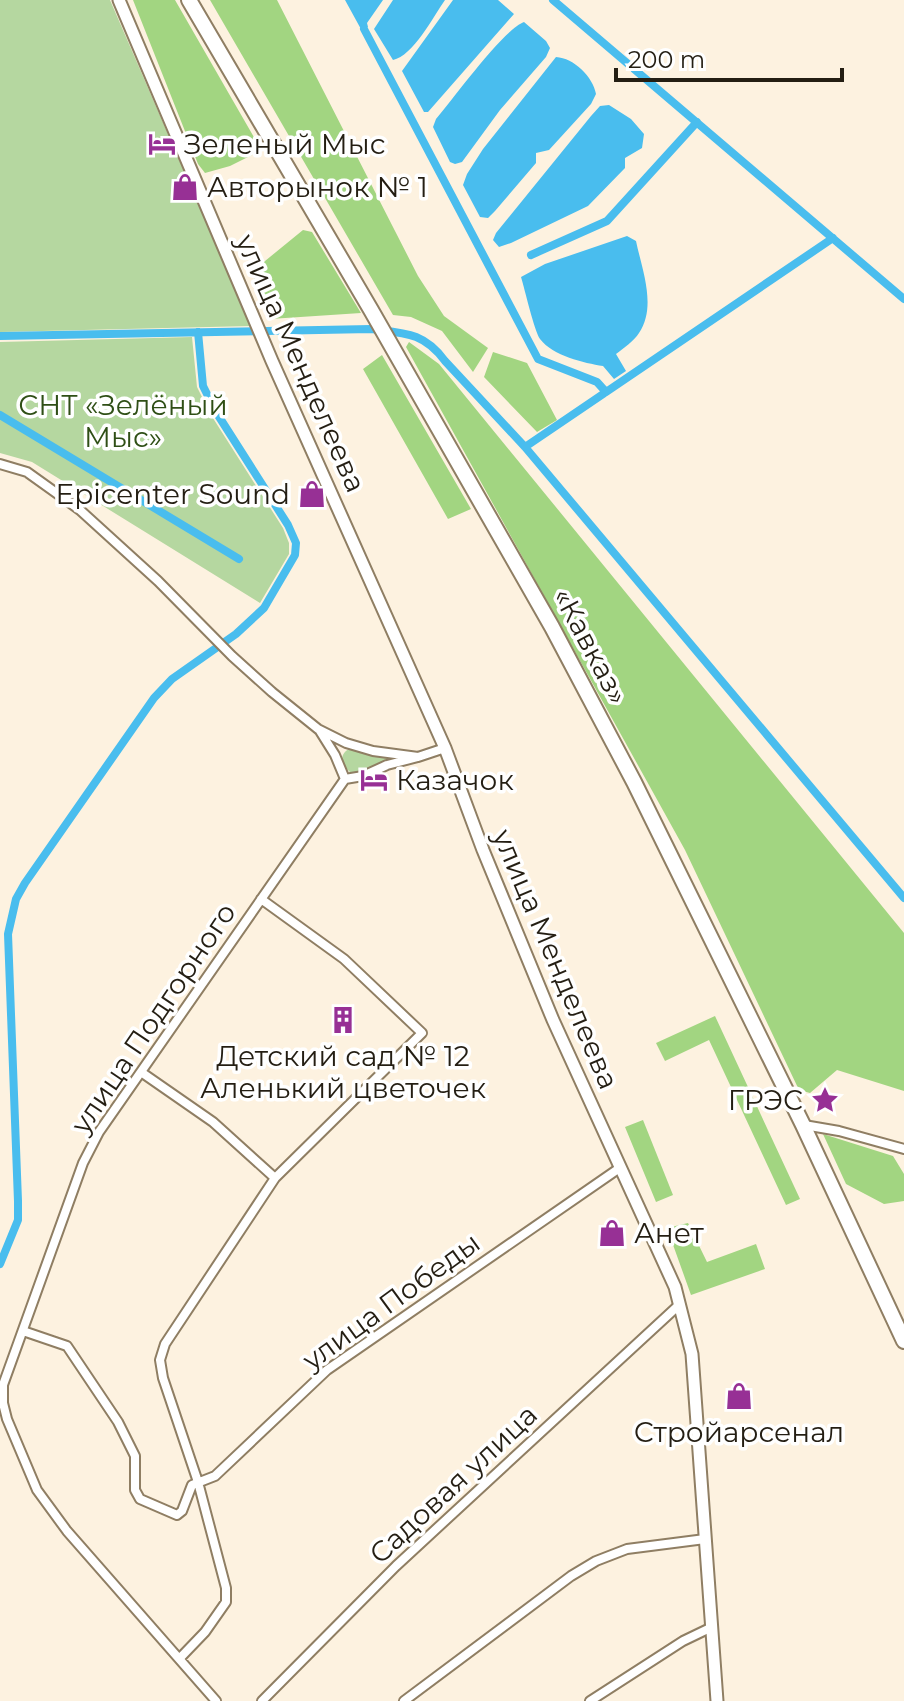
<svg xmlns="http://www.w3.org/2000/svg" width="904" height="1701" font-family="Montserrat,sans-serif">
<rect width="100%" height="100%" fill="#fdf2e0"/>
<path fill="#b5d7a0" d="M0 0H110L251 326 0 332Z
M192 337 197 387 211 415 283 528 289 543V554L260 603 32 462 0 453V342Z
M349 749 392 757V760L359 772H350C342 765 338 755 349 749Z"/>
<path fill="#a2d581" d="M133 0H175L255 139 252 155 230 166 205 173 198 164Z
M210 0H277L418 276 444 316 488 348 473 372 442 331 411 317 393 315Z
M303 230 312 232 361 313 270 319 255 289 254 270Z
M409 342 439 364 904 933V1091L837 1070 810 1093 799 1090 685 850 406 347Z
M493 352 527 363 557 420 537 432 484 377Z
M382 355 471 509 448 519 363 369Z
M715 1016 800 1199 786 1205 709 1040 665 1061 656 1043Z
M643 1120 673 1195 656 1202 625 1127Z
M823 1134 893 1156 904 1174V1201L884 1204 846 1184Z
M688 1223 707 1262 756 1244 765 1269 691 1295 667 1228Z"/>
<path fill="#49bdee" d="M345 0H383L367 23 368 27 362 31Z
M393 0H445C433 17 413 56 393 60L374 29Z
M453 0H498L514 14 428 112H424L402 71Z
M524 22 546 41 550 48 546 57 500 110 462 162 455 164 450 162 433 127 436 119C454 98 503 30 524 22Z
M556 57C574 58 593 77 596 94L591 104 549 150 536 153V163L495 211 488 218 480 217 463 185 467 174 483 149Z
M609 105 631 119 644 134 642 148 625 158V168L588 206 511 243 499 247 493 240 496 233 591 116 600 106Z
M627 236 636 241C642 270 657 306 639 333 634 341 624 348 616 354L626 371 614 379 603 366C584 363 553 356 540 339 534 330 525 290 521 277L545 264Z"/>
<g fill="none" stroke-linecap="round" stroke-linejoin="round">
<path stroke="#49bdee" stroke-width="8" d="M553 0 904 299
M364 29 538 359 597 382 606 392
M531 255 607 221 697 122
M0 336 371 329C404 333 424 332 445 361L525 447 904 898
M0 415 239 559
M525 447 833 238
M0 1264 18 1220V1201L8 934 16 899 25 883 154 698 172 679 236 634 264 608 295 555 296 543 288 525 216 412 203 386 198 332"/>
<g stroke="#8f7e63" stroke-width="12">
<path id="minor" d="M0 464 27 472 80 510 158 581 232 656 272 692 318 729 346 743 373 751 418 757 445 748
M320 731 335 755 345 779
M141 1072 213 1122 275 1178
M804 1125 839 1131 904 1149
M23 1331 67 1346 118 1422 135 1456V1490L140 1499 177 1515 182 1511 192 1485 215 1476 327 1370 621 1167
M180 1658 205 1632 226 1602V1588L198 1482 163 1378 160 1360 165 1344 275 1178 422 1033 344 959 261 899
M216 1701 67 1531 37 1490 7 1419 3 1403V1385L83 1163 99 1132 345 779 363 776 387 765 418 757
M262 1701 396 1566 680 1304
M404 1701 571 1576 596 1561 627 1549 705 1539
M590 1701 683 1641 710 1628"/>
</g>
<g stroke="#8f7e63" stroke-width="15">
<path id="secondary" d="M119 0 272 361 445 748 483 850 553 1020 675 1287 692 1354 717 1701"/>
</g>
<g stroke="#8f7e63" stroke-width="18">
<path id="trunk" d="M189 0 371 310 552 627 634 782 803 1125 904 1341"/>
</g>
<use href="#minor" stroke="#fff" stroke-width="8"/>
<use href="#secondary" stroke="#fff" stroke-width="11"/>
<use href="#trunk" stroke="#fff" stroke-width="14"/>
</g>
<defs>
<g id="hotel-bare" transform="scale(2.16)"><path d="M-6-4.5h1.5V1H6V5H4.5V3h-9V5H-6ZM-4 0a1.8 1.8 0 1 1 3.6 0ZM.5 0V-2.5h3Q6-2.5 6 0Z" fill="#973095" stroke="#fff" stroke-width="2.5" paint-order="stroke"/></g>
<g id="shop-bare" transform="scale(2.16)"><path d="M-5-2.5h2.3a2.7 3.5 0 0 1 5.4 0H5L5.5 6h-11ZM-1.5-2.5h3a1.5 2.3 0 0 0-3 0Z" fill="#973095" stroke="#fff" stroke-width="2.5" paint-order="stroke"/></g>
<g id="building-bare" transform="scale(2.16)"><path d="M-4-6H4V6H1V3H-1V6H-4ZM-2.5-4.3h1.7v1.8h-1.7ZM.8-4.3h1.7v1.8H.8ZM-2.5-1h1.7V.8h-1.7ZM.8-1h1.7V.8H.8Z" fill="#973095" stroke="#fff" stroke-width="2.5" paint-order="stroke"/></g>
<g id="sight-bare" transform="scale(2.16)"><path d="M0-6L1.8-2.2L6-1.7L2.9 1.2L3.7 5.4L0 3.3L-3.7 5.4L-2.9 1.2L-6-1.7L-1.8-2.2Z" fill="#973095" stroke="#fff" stroke-width="2.5" paint-order="stroke"/></g>
</defs>
<g fill-rule="evenodd">
<use href="#hotel-bare" x="162" y="144"/>
<use href="#shop-bare" x="185" y="187"/>
<use href="#shop-bare" x="312" y="494"/>
<use href="#hotel-bare" x="374" y="780"/>
<use href="#building-bare" x="343" y="1020"/>
<use href="#sight-bare" x="825" y="1100"/>
<use href="#shop-bare" x="612" y="1233"/>
<use href="#shop-bare" x="739" y="1396"/>
</g>
<g text-anchor="middle" dominant-baseline="central" stroke-width="7" stroke-linejoin="round" paint-order="stroke">
<g font-size="28" fill="#241e13" stroke="#fff" text-anchor="start">
<text x="184" y="144">Зеленый Мыс</text>
<text x="207" y="187">Авторынок № 1</text>
<text x="290" y="494" text-anchor="end">Epicenter Sound</text>
<text x="396" y="780">Казачок</text>
<text x="343" y="1056" text-anchor="middle">Детский сад № 12<tspan x="343" dy="32">Аленький цветочек</tspan></text>
<text x="803" y="1100" text-anchor="end">ГРЭС</text>
<text x="634" y="1233">Анет</text>
<text x="739" y="1432" text-anchor="middle">Стройарсенал</text>
</g>
<g font-size="28" fill="#241e13" stroke="#fff">
<text transform="translate(301 363) rotate(66)">улица Менделеева</text>
<text transform="translate(591 646) rotate(62)">«Кавказ»</text>
<text transform="translate(556 959) rotate(67)">улица Менделеева</text>
<text transform="translate(153 1018) rotate(-56)">улица Подгорного</text>
<text transform="translate(391 1301) rotate(-36)">улица Победы</text>
<text transform="translate(453 1484) rotate(-43)">Садовая улица</text>
</g>
<g font-size="28" fill="#2f4f16" stroke="#fff">
<text x="123" y="405">СНТ «Зелёный<tspan x="123" dy="32">Мыс»</tspan></text>
</g>
</g>
<path d="M616 68v12h226v-12" fill="none" stroke="#241e13" stroke-width="4"/>
<text x="628" y="68" font-size="24" fill="#241e13" stroke="#ffffff" stroke-width="6" paint-order="stroke">200 m</text>
</svg>
